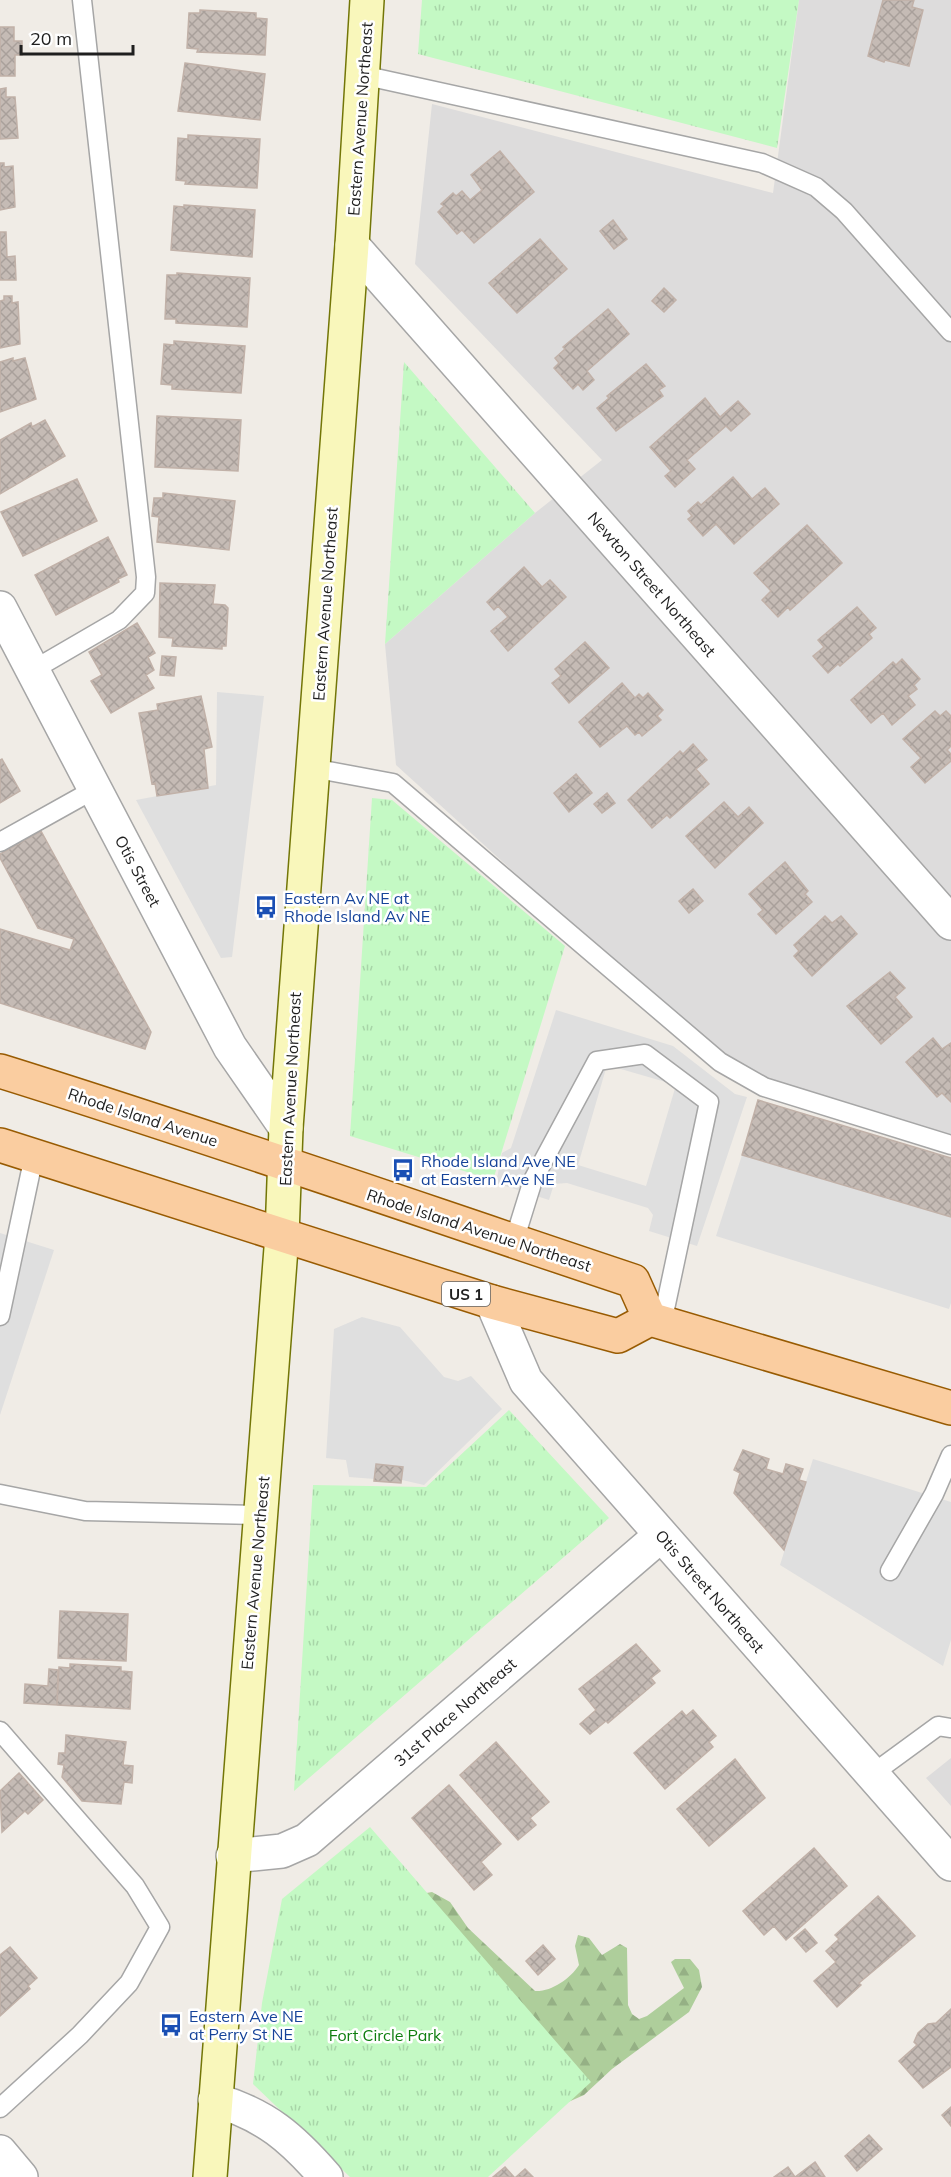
<svg xmlns="http://www.w3.org/2000/svg" width="951" height="2177" font-family="Mulish,sans-serif">
<defs>
<pattern id="forest-firs" width="22" height="20" patternUnits="userSpaceOnUse" patternTransform="scale(1.5)"><rect width="22" height="20" fill="#aece9b"/><path d="M5 1l3.5 6h-7zM16 11l3.5 6h-7z" fill="#95b085"/></pattern>
<pattern id="park-tufts" width="24" height="20" patternUnits="userSpaceOnUse" patternTransform="scale(1.5)"><rect width="24" height="20" fill="#c4f9c4"/><path d="M3 7l-1-3M5 7V3M7 7l1-3M15 17l-1-3M17 17v-4M19 17l1-3" fill="none" stroke="#a8d5a8"/></pattern>
<pattern id="building-cross-hatch" width="8" height="8" patternUnits="userSpaceOnUse" patternTransform="scale(1.5)"><rect width="8" height="8" fill="#c5bbb5"/><path d="M0 0l8 8M0 8l8-8" fill="none" stroke="#a9a09b"/></pattern>
</defs>
<rect width="100%" height="100%" fill="#f0ece6"/>
<path fill="#dddcdc" d="M799 0H951V1155L756 1092 396 765 385 644 535 513 602 460 415 264 432 104 773 193Z
M951 1758V1806L926 1778Z"/>
<path fill="url(#forest-firs)" d="M432 1892 450 1902 468 1928 535 1991C551 1992 570 1979 579 1965L575 1946 578 1935 589 1938 602 1955 620 1944 627 1948 628 2005 632 2014 639 2019 647 2016 684 1988 671 1962 675 1959H690L699 1970 702 1987 689 2012 612 2069 584 2095 566 2103 421 1894Z"/>
<path fill="url(#park-tufts)" d="M422 0H799L777 148 418 54Z
M404 362 535 513 385 644Z
M372 798 392 800 565 946 493 1180 350 1136Z
M509 1410 609 1518 294 1791 313 1485 426 1487Z
M370 1827 591 2082 488 2177H350L253 2084 262 2003 282 1899Z"/>
<path fill="#dfdfdf" fill-rule="evenodd" d="M217 692 264 696 232 957 221 958 136 800 216 785Z
M556 1010 673 1046 735 1094 747 1097 697 1246 649 1231 653 1215 648 1208 567 1183 554 1184 549 1200 496 1183 502 1153 511 1148ZM607 1065 676 1085 646 1186 578 1165Z
M742 1155 951 1217V1303L949 1309 716 1236Z
M0 1233 54 1250 0 1415Z
M362 1317 400 1327 444 1377 458 1381 471 1376 502 1409 424 1485 402 1480V1467L375 1479 349 1477 346 1460 326 1458 334 1329Z
M813 1459 951 1502V1640L943 1666 780 1565Z"/>
<path fill="url(#building-cross-hatch)" stroke="#c1b1a8" stroke-width="1.5" d="M883 0H914L912 7 923 10 909 66 885 60 884 62 868 56Z
M200 10 256 13V18L267 19 265 55 197 52 198 49 187 48 189 13H200Z
M0 27H14V41H22V55H15V76H0Z
M185 63 265 74 260 120 178 111Z
M6 88V97H15L18 138 0 139V89Z
M188 135 260 139 257 188 185 184 186 181 176 180 178 138 188 139Z
M500 151 534 192 474 243 462 230 457 234 438 212 444 206 441 204 453 193 456 196 462 191 470 200 482 190 471 175Z
M0 163H4V167L13 166 15 207 0 210Z
M184 205 255 210 252 257 171 250 174 206 184 207Z
M613 220 627 239 614 249 600 231Z
M0 232H6L7 257 15 256 16 280H0Z
M540 239 567 269 517 313 489 283Z
M177 273 250 278 247 327 176 323V319H165L167 275H177Z
M664 288 676 300 664 312 652 301Z
M4 296H12V303L18 302 20 344 0 348V301L4 300Z
M608 309 629 334 587 371 594 380 583 390 578 384 573 389 554 368 559 363 555 358 565 349 563 347Z
M174 341 245 346 241 393 172 389V385L161 384 164 344 174 345Z
M13 358V361L25 358 36 399 0 412V362Z
M646 364 665 386 659 390 663 396 616 431 597 408 609 398 607 396Z
M705 398 720 417 738 401 750 414 731 431 726 426 687 460 695 469 675 487 665 476 671 471 650 447Z
M157 416 241 420 238 471 155 467Z
M45 420 65 456 0 494V440L31 423 32 427Z
M733 477 752 499 765 488 779 504 734 544 716 524 703 536 688 519 692 516 688 511 698 502 701 505Z
M77 479 97 521 23 556 1 512Z
M163 493 235 501 229 550 157 542 159 517 152 516 154 498H163Z
M807 525 842 563 790 610 788 607 778 617 762 600 771 591 754 573Z
M108 537 127 575 118 579 119 582 56 615 35 575Z
M524 567 542 587 550 580 566 597 508 651 491 631 508 617 498 606 494 610 487 602Z
M160 583 215 585 213 604 225 605 228 608 226 646H222V649L172 646 173 638 159 637Z
M857 607 876 628 869 634 872 638 840 666 838 664 828 673 813 656 824 647 818 640Z
M137 623 155 653 148 657 154 670 146 675 154 688 111 713 91 681 102 675 89 652Z
M585 642 609 668 569 703 552 683 561 676 555 669Z
M162 656 176 657 174 676 160 675Z
M902 659 920 679 914 685 917 689 908 696 915 705 892 725 883 713 871 723 851 700 893 662 896 665Z
M622 683 635 698 639 694 643 698 648 693 663 710 657 716 661 720 642 736 639 732 635 735 627 726 600 747 579 722Z
M201 696 212 747 204 749 208 788 157 796 155 783 152 784 139 713 158 710 157 704Z
M935 711 940 716 946 711 951 716V746L947 750 951 754V761L925 783 911 767 921 758 903 739Z
M693 744 707 760 696 769 709 784 670 818 667 815 652 828 628 800 680 751 683 754Z
M2 759 20 791 0 803V760Z
M576 774 592 793 569 812 554 793Z
M607 793 615 803 602 813 594 804Z
M724 802 738 817 749 807 763 823 715 868 686 836Z
M41 831 151 1032 145 1049 0 1003V929L70 950 74 939 38 928 0 858V854Z
M785 862 808 891 805 894 812 902 776 934 758 914 763 910 749 894Z
M693 889 703 901 689 913 679 901Z
M825 916 832 923 841 916 857 934 812 976 794 956 799 951 794 945Z
M890 972 905 988 895 997 912 1017 881 1044 847 1006Z
M933 1038 942 1049 951 1043V1102L942 1093 937 1097 906 1062Z
M758 1100 951 1158V1217L742 1155Z
M743 1450 769 1459 766 1469 783 1474 786 1464 803 1469 799 1480 806 1482 784 1550 734 1493 740 1473 734 1470Z
M376 1464 403 1467 401 1483 374 1481Z
M60 1611 128 1614 126 1661 58 1658Z
M636 1644 660 1671 651 1678 655 1683 608 1723 606 1721 590 1734 580 1724 596 1710 579 1689Z
M70 1664 121 1667V1671L132 1672 130 1709 57 1705 59 1667 70 1668Z
M49 1669 58 1670 57 1705 24 1703 25 1684 48 1686Z
M693 1710 716 1736 709 1742 713 1747 665 1789 634 1753 682 1711 686 1716Z
M66 1735 126 1742 123 1765 133 1766 132 1783 124 1782 121 1804 82 1801 62 1777 64 1765 58 1764 59 1753H65Z
M496 1742 549 1802 530 1818 536 1825 518 1840 460 1775Z
M735 1759 765 1798 709 1846 677 1809Z
M19 1773 43 1800 28 1814 25 1811 2 1832 0 1791Z
M449 1785 501 1844 481 1862 492 1875 474 1890 412 1818Z
M814 1848 847 1886 786 1940 774 1926 764 1935 743 1911Z
M878 1896 915 1936 859 1983 861 1985 837 2007 814 1981 836 1962 826 1951 839 1939 835 1935Z
M805 1929 817 1943 806 1952 794 1938Z
M543 1945 555 1959 538 1975 526 1961Z
M10 1947 37 1978 28 1986 30 1989 0 2016V1955Z
M951 2009V2067L923 2088 899 2061 917 2045 914 2042 918 2033 928 2024 936 2023Z
M951 2107V2126L942 2115Z
M869 2135 882 2149 857 2171 845 2156Z
M815 2162 825 2177H774L788 2167 795 2177Z
M505 2167 514 2177H493Z
M525 2169 533 2177H516Z"/>
<g fill="none" stroke-linecap="round" stroke-linejoin="round">
<g stroke="#a6a6a6" stroke-width="21">
<path id="service" d="M362 75 762 163 816 187 844 211 951 332
M33 670 119 620 145 593 146 577 82 0
M312 768 393 783 720 1062 764 1087 951 1145
M0 842 95 789
M514 1241 533 1180 597 1061 645 1054 709 1102 662 1323
M0 1316 34 1156
M0 1494 85 1511 260 1515
M890 1571 934 1494 951 1455
M0 1731 135 1886 160 1927 129 1983 80 2035 0 2108
M871 1775 938 1726 951 1728"/>
</g>
<g stroke="#a6a6a6" stroke-width="36">
<path id="minor" d="M352 245 951 923
M0 608 230 1047 286 1128
M492 1302 526 1381 951 1864
M233 1856 282 1851 307 1840 661 1535
M215 2100C266 2115 292 2138 326 2177
M0 2152 21 2177"/>
</g>
<g stroke="#737607" stroke-width="36">
<path id="secondary" d="M210 2177 282 1235 286 1128 352 245 367 0"/>
</g>
<g stroke="#985b02" stroke-width="36">
<path id="primary" d="M0 1071C212 1137 423 1211 633 1281L650 1319
M0 1145 492 1302 618 1336 650 1319 951 1408"/>
</g>
<use href="#service" stroke="#fff" stroke-width="18"/>
<use href="#minor" stroke="#fff" stroke-width="33"/>
<use href="#secondary" stroke="#f9f7bb" stroke-width="33"/>
<use href="#primary" stroke="#facda0" stroke-width="33"/>
</g>
<defs>
<g id="bus-bare" transform="scale(1.8)"><path d="M-5-6H5V4H4V6H2V4H-2V6H-4V4H-5ZM-3.5-4V0h7V-4ZM-3.5 1.2v1.5H-2V1.2ZM2 1.2v1.5H3.5V1.2Z" fill="#1a4fb4" stroke="#fff" stroke-width="2.5" paint-order="stroke"/></g>
</defs>
<g fill-rule="evenodd">
<use href="#bus-bare" x="266" y="907"/>
<use href="#bus-bare" x="403" y="1170"/>
<use href="#bus-bare" x="171" y="2025"/>
</g>
<g text-anchor="middle" dominant-baseline="central" stroke-width="5" stroke-linejoin="round" paint-order="stroke">
<rect fill="#fff" stroke="#626262" stroke-width="1.5" x="442" y="1282" width="48" height="24" rx="4.5"/>
<g font-size="15" font-weight="bold" fill="#1f1f1f">
<text x="466" y="1294">US 1</text>
</g>
<g font-size="16" fill="#1f1f1f" stroke="#fff">
<text transform="translate(360 119) rotate(-86)">Eastern Avenue Northeast</text>
<text transform="translate(652 584) rotate(49)">Newton Street Northeast</text>
<text transform="translate(325 604) rotate(-86)">Eastern Avenue Northeast</text>
<text transform="translate(138 871) rotate(62)">Otis Street</text>
<text transform="translate(290 1089) rotate(-87)">Eastern Avenue Northeast</text>
<text transform="translate(143 1117) rotate(18)">Rhode Island Avenue</text>
<text transform="translate(479 1230) rotate(18)">Rhode Island Avenue Northeast</text>
<text transform="translate(255 1573) rotate(-85)">Eastern Avenue Northeast</text>
<text transform="translate(710 1591) rotate(49)">Otis Street Northeast</text>
<text transform="translate(455 1712) rotate(-41)">31st Place Northeast</text>
</g>
<g font-size="16" fill="#164399" stroke="#fff" text-anchor="start">
<text x="284" y="898">Eastern Av NE at<tspan x="284" dy="18">Rhode Island Av NE</tspan></text>
<text x="421" y="1161">Rhode Island Ave NE<tspan x="421" dy="18">at Eastern Ave NE</tspan></text>
<text x="189" y="2016">Eastern Ave NE<tspan x="189" dy="18">at Perry St NE</tspan></text>
</g>
<g font-size="16" fill="#0d7d0e" stroke="#fff">
<text x="385" y="2035">Fort Circle Park</text>
</g>
</g>
<path d="M21 45v9h112v-9" fill="none" stroke="#1f1f1f" stroke-width="3"/>
<text x="30" y="45" font-size="18" fill="#1f1f1f" stroke="#ffffff" stroke-width="4.5" paint-order="stroke">20 m</text>
</svg>
